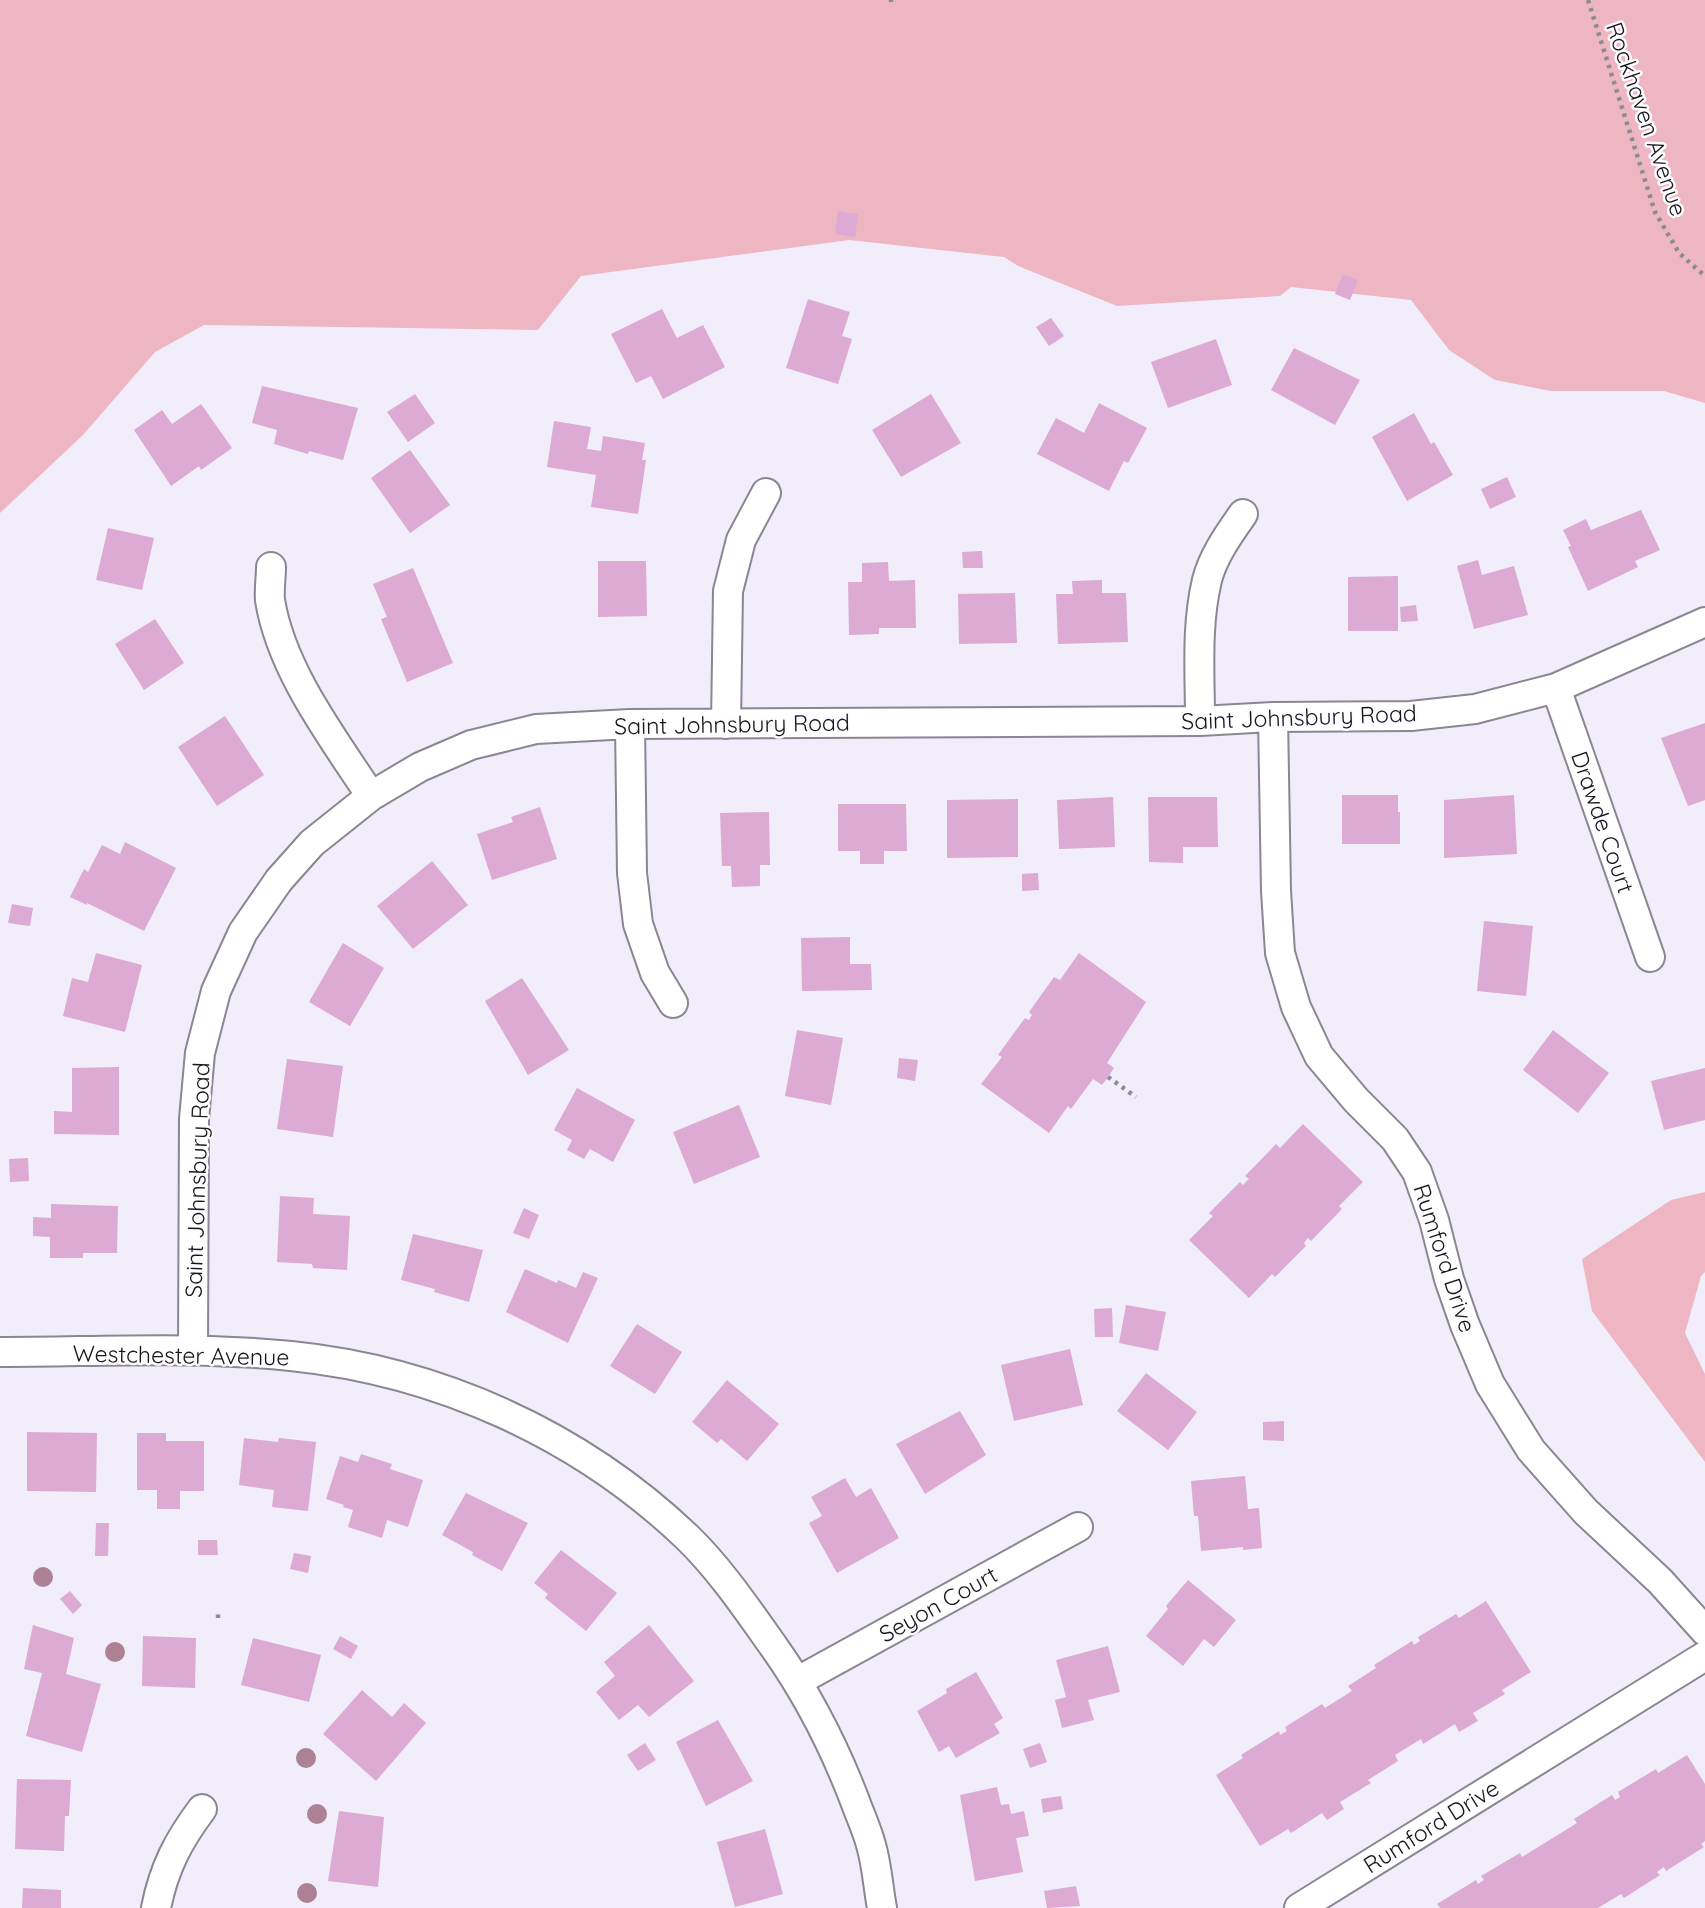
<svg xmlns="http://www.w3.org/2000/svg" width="1705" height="1908" font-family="Quicksand,sans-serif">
<rect width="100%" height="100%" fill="#f1edfa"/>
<path fill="#eeb6c3" d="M0 0H1705V403L1664 391H1551L1495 380 1449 350 1411 300 1291 287 1280 296 1117 306 1018 266 1004 257 849 240 581 276 538 330 204 325 155 352 83 435 0 513Z
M1705 1192V1272L1701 1276 1685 1333 1705 1374V1462L1592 1311 1582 1259 1671 1200Z"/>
<path fill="#dcaad3" d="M838 211 858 214 855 237 835 234Z
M1343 274 1358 280 1350 300 1335 294Z
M808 299 850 312 842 336 852 339 838 384 786 368Z
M662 309 677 338 703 325 725 367 663 399 651 376 636 383 611 334Z
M1051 318 1064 336 1049 346 1036 327Z
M1216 339 1232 385 1168 408 1151 362Z
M1294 348 1360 380 1335 425 1271 390Z
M262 386 358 408 343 460 309 451 308 454 274 444 277 430 252 423Z
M415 394 435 423 408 442 387 412Z
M931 394 961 443 901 477 872 430Z
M1099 403 1147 428 1128 463 1124 461 1109 491 1037 454 1056 418 1084 433Z
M201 404 232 448 201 470 199 466 171 486 134 430 162 410 172 424Z
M1414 413 1431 444 1434 442 1453 475 1407 501 1372 437Z
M554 421 591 427 587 449 601 451 603 436 645 443 642 460H646L638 514 591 507 596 475 547 467Z
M410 450 450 505 410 533 371 478Z
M1507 477 1516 497 1490 509 1481 489Z
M1641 510 1660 550 1635 561 1638 567 1588 591 1568 547 1571 546 1563 530 1586 519 1591 530Z
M108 528 154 538 142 590 96 580Z
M982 551 983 568H963L962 552Z
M1478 560 1482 575 1514 566 1528 615 1474 629 1457 566Z
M598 561H646L647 616 598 617Z
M888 562 889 581 915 580 916 628H879V634L849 635 848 582H862V563Z
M413 568 453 663 407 682 381 619 387 617 373 584Z
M1398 576V631H1348V577Z
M1102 580V593H1126L1128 642 1058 644 1056 594H1073L1072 581Z
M1015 593 1017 643 959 644 958 594Z
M1416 605 1418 621 1401 622 1400 607Z
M155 619 184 663 144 690 115 644Z
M225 716 264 775 217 806 178 747Z
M1705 723V800L1688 806 1661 738Z
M1342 795H1398V812H1400V844H1342Z
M1514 795 1517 854 1444 858V800Z
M1113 797 1115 847 1059 849 1057 800Z
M1148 797H1217L1218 847H1183V863L1149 862Z
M1018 799V857L947 858V800Z
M838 804H906L907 851H884V864H860V851H838Z
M540 807 557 859 492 880 477 834 513 822 511 817Z
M769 812 770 865H760V886L732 887 731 866H722L720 813Z
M125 842 176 868 144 931 87 903V905L70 897 84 869 88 872 102 845 120 854Z
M432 861 468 905 413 949 377 906Z
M1038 873 1039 890 1022 891V874Z
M12 904 33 908 30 926 8 923Z
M1484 921 1533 926 1526 996 1477 991Z
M850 937V964H871L872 990 802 991 801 938Z
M343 943 384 968 350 1026 309 1002Z
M96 953 142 965 125 1032 63 1016 72 978 88 982Z
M1079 953 1146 1002 1107 1063 1114 1068 1108 1077 1102 1085 1093 1079 1071 1109 1068 1106 1049 1133 981 1084 1002 1057 998 1055 1025 1018 1029 1020 1032 1015 1029 1012 1054 977 1060 980Z
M522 978 569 1050 528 1075 485 1001Z
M797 1030 843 1038 831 1105 785 1096Z
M1553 1030 1609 1073 1578 1113 1523 1070Z
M899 1058 918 1060 915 1081 897 1078Z
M287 1059 343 1066 333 1137 277 1129Z
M119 1067V1135L54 1134V1111L72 1112V1068Z
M1705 1068V1120L1664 1130 1651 1081Z
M577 1088 635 1120 613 1162 590 1149 584 1159 567 1150 572 1140 554 1130Z
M739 1105 760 1157 694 1184 673 1132Z
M1303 1124 1363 1182 1339 1206 1342 1209 1311 1241 1308 1238 1304 1243 1306 1246 1275 1277 1272 1274 1249 1298 1189 1240 1213 1216 1209 1213 1240 1182 1243 1185 1249 1179 1245 1176 1276 1144 1280 1148Z
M28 1158 29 1181 10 1182 9 1159Z
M280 1196 314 1198 313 1214 350 1216 347 1270 313 1268 312 1264 277 1262Z
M51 1204 118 1206 117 1253H83V1258H50V1237L33 1236V1217L51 1218Z
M524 1208 539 1215 529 1239 513 1233Z
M413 1234 483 1250 469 1302 434 1292 435 1289 401 1280Z
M525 1269 557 1283 558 1280 576 1288 583 1272 598 1278 568 1343 506 1312Z
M1126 1305 1166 1312 1158 1351 1119 1343Z
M1112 1308 1113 1337H1095L1094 1309Z
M637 1324 682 1352 655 1394 610 1366Z
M1070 1349 1083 1405 1014 1421 1001 1365Z
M1146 1373 1197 1412 1168 1450 1117 1411Z
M727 1380 779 1424 747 1461 721 1439 717 1443 692 1422Z
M960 1411 986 1455 925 1494 896 1444Z
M1284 1421V1441L1263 1440V1422Z
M27 1432 97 1433 96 1492 27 1491Z
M137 1433H166V1441H204V1491H180V1509H157V1490H137Z
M244 1438 278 1442 279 1438 316 1442 308 1511 272 1507 274 1490 239 1485Z
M361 1454 392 1464 390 1469 423 1480 408 1527 387 1520 382 1538 348 1527 353 1510 343 1507 344 1505 326 1499 340 1456 358 1462Z
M1245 1476 1248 1509 1259 1508 1262 1548 1243 1550V1547L1201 1551 1198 1516H1194L1191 1481Z
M845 1478 856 1497 871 1488 899 1538 837 1573 809 1523 822 1516 811 1497Z
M466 1493 528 1523 502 1571 472 1555 473 1552 442 1535Z
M96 1523H109L108 1556H95Z
M198 1540H217L218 1555H198Z
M561 1550 617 1593 586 1631 545 1598 548 1594 534 1583Z
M294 1553 311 1556 308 1573 290 1569Z
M1188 1580 1236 1620 1214 1647 1204 1639 1183 1666 1146 1636 1168 1609 1166 1606Z
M70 1591 82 1605 73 1614 60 1599Z
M1486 1601 1531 1672 1502 1690 1505 1694 1473 1713 1478 1721 1459 1732 1455 1724 1423 1744 1421 1739 1395 1755 1398 1761 1368 1780 1371 1783 1340 1802 1344 1809 1327 1820 1322 1813 1291 1833 1288 1829 1260 1846 1216 1775 1243 1758 1241 1755 1279 1731 1280 1735 1287 1731 1285 1727 1322 1704 1325 1708 1352 1691 1348 1686 1376 1668 1374 1665 1412 1641 1414 1645 1420 1641 1418 1637 1456 1614 1459 1618Z
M33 1625 74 1638 66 1674 101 1684 82 1752 26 1736 42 1673 24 1669Z
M649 1625 694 1681 649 1717 638 1705 619 1720 596 1692 615 1676 604 1662Z
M143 1636 196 1638 195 1688 142 1686Z
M340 1636 358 1646 351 1659 333 1649Z
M253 1638 321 1655 309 1702 241 1685Z
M1108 1646 1120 1692 1088 1700 1094 1720 1062 1728 1055 1700 1066 1697 1056 1660Z
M976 1672 1003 1718 994 1724 1000 1733 956 1758 949 1746 939 1752 917 1711 947 1693 946 1689Z
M362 1690 392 1717 404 1703 426 1723 376 1781 323 1734Z
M718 1720 753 1781 706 1806 676 1742Z
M645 1743 656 1760 638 1771 627 1755Z
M1040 1743 1047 1762 1030 1768 1023 1749Z
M1687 1755 1705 1784V1841L1701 1844 1704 1847 1666 1871 1664 1867 1657 1872 1660 1875 1624 1898 1621 1894 1598 1908H1440L1437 1904 1476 1880 1478 1884 1484 1880 1481 1876 1520 1853 1522 1857 1577 1823 1574 1819 1612 1795 1615 1800 1620 1797 1618 1792 1656 1769 1658 1773Z
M17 1779 71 1780 69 1816H65L64 1851 15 1849Z
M997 1787 1001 1805 1009 1804 1011 1814 1024 1811 1029 1836 1016 1838 1023 1872 975 1881 960 1795Z
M1061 1796 1063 1809 1043 1813 1041 1799Z
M339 1811 384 1817 378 1887 328 1881Z
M765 1829 783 1894 735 1907 717 1842Z
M1076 1886 1080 1906 1047 1908 1044 1891Z
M23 1888 61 1890V1908H22Z"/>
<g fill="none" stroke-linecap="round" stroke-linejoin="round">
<g stroke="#8a8692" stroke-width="32">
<path id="minor" d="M271 567C271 578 269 589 270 600 281 670 333 738 371 796
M1556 688 1650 957
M1273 717 1276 891 1280 953 1296 1007 1319 1056 1356 1100 1395 1139 1417 1172 1434 1220 1449 1279 1465 1325 1490 1384 1531 1450 1586 1512 1660 1581 1705 1631
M1200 721C1200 674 1196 626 1207 580 1213 556 1229 534 1243 514
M630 724 632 873 638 924 655 973 673 1003
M726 724 728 591 741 540 766 493
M193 1351 194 1119 200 1053 216 991 243 932 279 880 312 843 371 796 420 767 471 745 536 729 630 724 1200 721 1273 717 1411 716 1475 709 1556 688 1705 622
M0 1352C97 1352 195 1346 291 1356 439 1371 580 1435 687 1537 720 1569 747 1609 774 1647 808 1695 834 1746 855 1801 860 1815 867 1830 871 1845 877 1865 878 1887 882 1908
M798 1681 1078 1527
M156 1908C164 1868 178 1841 202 1809
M1299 1908 1705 1656"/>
</g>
<path stroke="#8c8a93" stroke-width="4.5" stroke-dasharray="3.5 5" stroke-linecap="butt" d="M891 0V2
M1588 0 1655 212 1679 253 1705 276
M1108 1077 1136 1097
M218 1618V1610"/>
<use href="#minor" stroke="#fff" stroke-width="28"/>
</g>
<g fill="#ad8194">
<circle cx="43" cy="1577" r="10"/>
<circle cx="115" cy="1652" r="10"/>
<circle cx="306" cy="1758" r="10"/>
<circle cx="317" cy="1814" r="10"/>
<circle cx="307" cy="1893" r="10"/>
</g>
<g text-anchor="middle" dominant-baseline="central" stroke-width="5" stroke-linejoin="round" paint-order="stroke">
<g font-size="23" fill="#17161a" stroke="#fdfcff">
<text transform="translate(1647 119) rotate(71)">Rockhaven Avenue</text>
<text transform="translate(1299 717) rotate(-2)">Saint Johnsbury Road</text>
<text transform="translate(732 724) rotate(-1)">Saint Johnsbury Road</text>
<text transform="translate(1603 822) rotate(71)">Drawde Court</text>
<text transform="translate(197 1180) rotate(-88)">Saint Johnsbury Road</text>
<text transform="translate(1445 1258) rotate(72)">Rumford Drive</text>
<text transform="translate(181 1355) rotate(1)">Westchester Avenue</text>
<text transform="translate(938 1604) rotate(-29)">Seyon Court</text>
<text transform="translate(1431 1826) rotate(-32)">Rumford Drive</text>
</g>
</g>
</svg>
